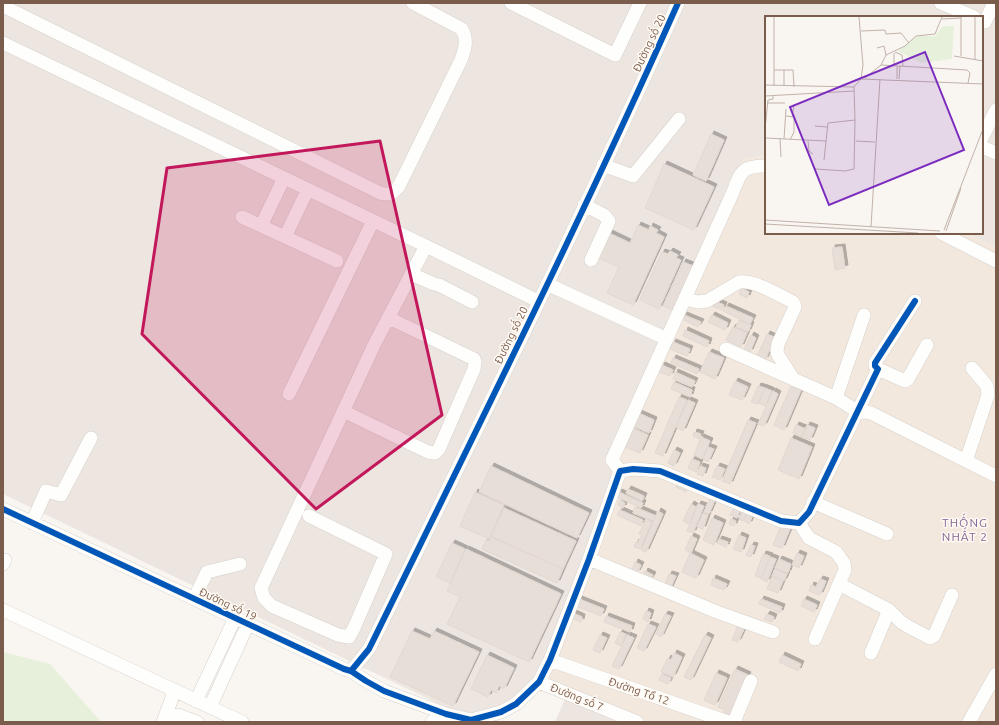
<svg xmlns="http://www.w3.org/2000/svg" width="999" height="725" font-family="Ubuntu,sans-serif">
<defs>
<filter id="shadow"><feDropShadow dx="3" dy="-3" stdDeviation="0" flood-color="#0004"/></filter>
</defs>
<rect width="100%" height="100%" fill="#f9f5f0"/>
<path fill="#f2e8de" d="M766 155V233H965L996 247V722H646L536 678 609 519 624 440 743 159Z"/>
<path fill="#ede5e0" d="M3 3H996V247L965 233H982V17H766V155L743 159 624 440 609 519 536 678 518 699 468 718 3 494Z
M565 699 618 722H555Z"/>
<path fill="#e7f0db" d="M3 652 50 664 101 722H3Z"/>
<path fill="#e6ded7" stroke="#e2d8d2" filter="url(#shadow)" d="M711 134 724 140 706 181 693 175Z
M664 164 714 187 694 230 645 208Z
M638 225 649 230 650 226 658 230 656 233 664 237 633 305 607 293 619 267 598 258 609 233 630 243Z
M842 247 845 268 835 270 832 248Z
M670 251 678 255 676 258 681 260 659 309 640 300 662 252 668 254Z
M683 262 696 267 675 311 663 306Z
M742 288 749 292 747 298 739 294Z
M712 300 724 305 722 310 710 305Z
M726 306 753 318 750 324 723 311Z
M684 315 701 322 698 327 682 319Z
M712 315 728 323 725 330 708 322Z
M739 320 751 325 748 332 736 327Z
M733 327 747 333 741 347 726 340Z
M685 330 709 341 707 347 683 336Z
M767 334 776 338 773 345 764 341Z
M751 335 756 338 750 352 744 349Z
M764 341 772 345 765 360 757 356Z
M673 342 690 349 687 356 670 349Z
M709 352 724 358 715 379 700 372Z
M673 358 699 369 697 374 671 363Z
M662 365 673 370 670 376 659 372Z
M675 372 695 381 692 387 673 379Z
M735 381 748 387 742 400 729 395Z
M674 382 692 390 690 397 671 389Z
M758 386 765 388 758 404 751 402Z
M791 386 801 390 784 430 774 425Z
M765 388 772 391 765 406 759 403Z
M773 391 778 394 764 426 758 424Z
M679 397 687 400 663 456 655 453Z
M688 400 695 403 683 431 676 427Z
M636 412 654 420 649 433 630 425Z
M748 420 756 423 730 484 722 481Z
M796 425 806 429 802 437 793 433Z
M807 425 815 428 810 440 802 437Z
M633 428 648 435 640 453 625 447Z
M694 432 701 434 699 439 693 436Z
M701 437 710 441 702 459 694 455Z
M791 438 812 447 799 479 778 470Z
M708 447 714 449 708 462 703 459Z
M674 450 680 453 674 466 668 463Z
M692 459 700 462 696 472 688 468Z
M491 466 589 513 577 538 479 492Z
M700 466 706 468 703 476 697 474Z
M717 466 725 469 720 480 712 477Z
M679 481 689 486 686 492 676 487Z
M628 489 644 496 642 501 626 493Z
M475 492 504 505 489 539 460 526Z
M619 492 643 503 641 508 617 497Z
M710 498 715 500 709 514 704 512Z
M620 500 625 503 623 508 618 505Z
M691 504 696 507 689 524 683 521Z
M698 504 704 506 693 533 687 531Z
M635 507 656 516 653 521 633 513Z
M734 507 740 510 737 518 730 515Z
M504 508 576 541 563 569 491 536Z
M620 510 643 520 641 526 617 515Z
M658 511 663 514 646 552 641 550Z
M742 511 747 513 743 521 739 519Z
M703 513 708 515 703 529 697 527Z
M747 514 752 517 749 524 744 521Z
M712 518 723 523 714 545 703 540Z
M646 519 652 522 640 549 634 547 636 542 638 543 642 535 639 534Z
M731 519 736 521 734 526 729 524Z
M781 525 790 529 782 548 773 545Z
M739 535 746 538 741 552 733 549Z
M691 536 697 539 691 553 685 550Z
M491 537 563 569 557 583 482 549 486 540 489 541Z
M719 539 728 542 726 547 717 543Z
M452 543 465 549 450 583 436 577Z
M751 545 755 546 751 557 746 555Z
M466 549 561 594 529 662 447 624 460 597 447 591Z
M690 553 704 560 696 578 682 572Z
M797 553 804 556 799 568 792 565Z
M763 554 770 556 761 578 755 576Z
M770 557 776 559 767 582 761 579Z
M779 559 791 564 788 573 775 568Z
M635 562 641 565 637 573 632 570Z
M775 569 787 574 784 581 772 576Z
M645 571 653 575 650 580 643 576Z
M669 574 676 576 670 589 664 586Z
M772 577 783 581 778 593 767 589Z
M713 578 727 584 724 590 711 585Z
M820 579 826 581 820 595 809 591 811 585 816 587Z
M579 599 604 609 601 616 576 606Z
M761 599 782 607 780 613 759 604Z
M804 599 817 605 814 612 801 606Z
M646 611 651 613 648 622 643 619Z
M571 612 582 617 581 622 569 617Z
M665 614 671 616 661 637 656 634Z
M767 614 774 617 772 622 764 619Z
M606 616 632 626 630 632 604 622Z
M648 624 656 627 644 651 637 648Z
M738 625 745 627 738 642 732 640Z
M412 631 430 639 434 631 479 652 453 706 390 677Z
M620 632 626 634 621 646 615 643Z
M600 635 607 638 600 653 593 650Z
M627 635 634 638 619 669 612 666Z
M705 635 711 638 691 680 684 677Z
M674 653 682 657 673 677 661 672 668 658 671 660Z
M487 655 514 668 504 689 499 686 496 693 491 690 488 697 471 689Z
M782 655 801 664 798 671 779 662Z
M735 669 748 675 730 715 723 712 725 710 718 707Z
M716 673 727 678 715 705 704 700Z
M662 674 671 678 668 684 659 680Z"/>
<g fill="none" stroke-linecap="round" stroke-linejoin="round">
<g stroke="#d7d1cb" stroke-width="14">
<path id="minor" d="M6 3 9 9 23 16 380 193C390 196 393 193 399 186L461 60C465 49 468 40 462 29L413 3
M511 3 615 55 640 3
M941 3 974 17
M985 22 994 3
M3 43 426 246 538 301
M982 138 996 110
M982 147 996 153
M603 165 633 176 679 119
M584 205 604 215 609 221 591 260
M242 217 337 261
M261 226 284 178
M941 233 996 261
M285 237 308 189
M411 274 434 284 439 285 472 302
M547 284 667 339
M685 299 698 302 707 301 739 282C755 280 779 295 793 302L795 307 778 344 777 351 778 355 794 380
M726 349 836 398 857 411 871 413 996 476
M878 369 905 381 908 379 927 345
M289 394 373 221
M836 398 864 315
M343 411 428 452 435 453 439 449 474 369 475 362 474 359 389 318
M966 461 988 395 987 386 972 368
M620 471 612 460 733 192C741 171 742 166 766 166
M813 502 887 534
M3 509 344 669 351 671 366 681 384 691 446 714 471 720 501 712 516 704 539 682 550 660 589 559 620 471 633 469 660 471 781 521 799 523 809 512 878 369 875 366V363L915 301
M309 516 386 554 354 628 349 637 338 635 272 606 264 598 261 588 375 343 426 246
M32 523 46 491 61 495 91 438
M799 523 809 538 836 552 844 563 845 570 815 639
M589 559 717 612 773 632
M3 564 5 560
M839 584 889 610 901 622 909 627 930 638 934 636 952 595
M194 599 207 572 240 564
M3 610 242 722
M871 653 889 610
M550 660 728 722
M351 671 369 649C474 435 581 221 678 3
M539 682 637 722
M196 701 235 618
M210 707 248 624
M163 722 175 690
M173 722 178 715 197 722
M432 722 446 714
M734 722 751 681
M969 722 996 674"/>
</g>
<use href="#minor" stroke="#fefefd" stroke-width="13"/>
<g stroke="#fffaf3" stroke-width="8">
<path id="cycleway" d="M3 509 344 669 351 671 366 681 384 691 446 714 471 720 501 712 516 704 539 682 550 660 589 559 620 471 633 469 660 471 781 521 799 523 809 512 878 369 875 366V363L915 301
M351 671 369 649C474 435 581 221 678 3"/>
</g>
<use href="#cycleway" stroke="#0057b8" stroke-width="6"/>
</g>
<path fill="#c2185b" fill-opacity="0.2" stroke="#c2185b" stroke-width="3" stroke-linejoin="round" d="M380 141 442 415 316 509 142 334 167 168Z"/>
<g text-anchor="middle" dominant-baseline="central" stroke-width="3" stroke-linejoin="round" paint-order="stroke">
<g font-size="11" fill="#7a5c4d" stroke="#fffaf3">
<text transform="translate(649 43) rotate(-65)">Đường số 20</text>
<text transform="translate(511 335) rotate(-64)">Đường số 20</text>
<text transform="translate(228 604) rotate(25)">Đường số 19</text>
<text transform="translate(639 691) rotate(19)">Đường Tổ 12</text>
<text transform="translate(577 697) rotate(22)">Đường số 7</text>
</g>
<g font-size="12" letter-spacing="1" fill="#846695" stroke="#fffaf3">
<text x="965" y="522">THỐNG<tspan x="965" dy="14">NHẤT 2</tspan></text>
</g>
</g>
<g transform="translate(765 16)">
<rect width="218" height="218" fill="#f9f5f0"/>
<path d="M178 10H189L187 43 156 47 133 35 152 20H170Z" fill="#e7f0db"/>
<path fill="none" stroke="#c2b3aa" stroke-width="1" d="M94 1 98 49 96 63M210 1V43M177 3 196 2M96 15 120 14 121 18 136 17 144 27M112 32 119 30 121 39M130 36 137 39 138 50M189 40 218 45M196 40V1M116 49 202 54 205 57 203 67M129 50V37M9 54H28L29 71M19 54V70M100 62 116 49 121 39 140 30 151 20 170 18 177 1M132 63V50M134 63 135 50M0 69 89 71M9 70V1M0 80 89 75M2 87H20M21 100 29 101V116L25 124M27 101 29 89M50 110 62 111M0 113 3 84 8 83V80M0 122 61 125M15 122 16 141M19 123 21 93M43 125 44 135 48 138M91 125 110 126M59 144 63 107 90 104 89 71 96 63 218 68M47 149 51 153 80 155 89 153 90 104M0 204 175 215M0 208 153 217M106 211 115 63M179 214 218 113M181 215 196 172"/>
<path fill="#7b2cbf" fill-opacity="0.15" stroke="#7b2cbf" stroke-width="2" d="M160 36 199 134 64 189 25 91Z"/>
<rect width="218" height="218" fill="none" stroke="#7a5c4d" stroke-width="2"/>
</g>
<rect width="999" height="725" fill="none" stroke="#7a5c4d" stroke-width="8"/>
</svg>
